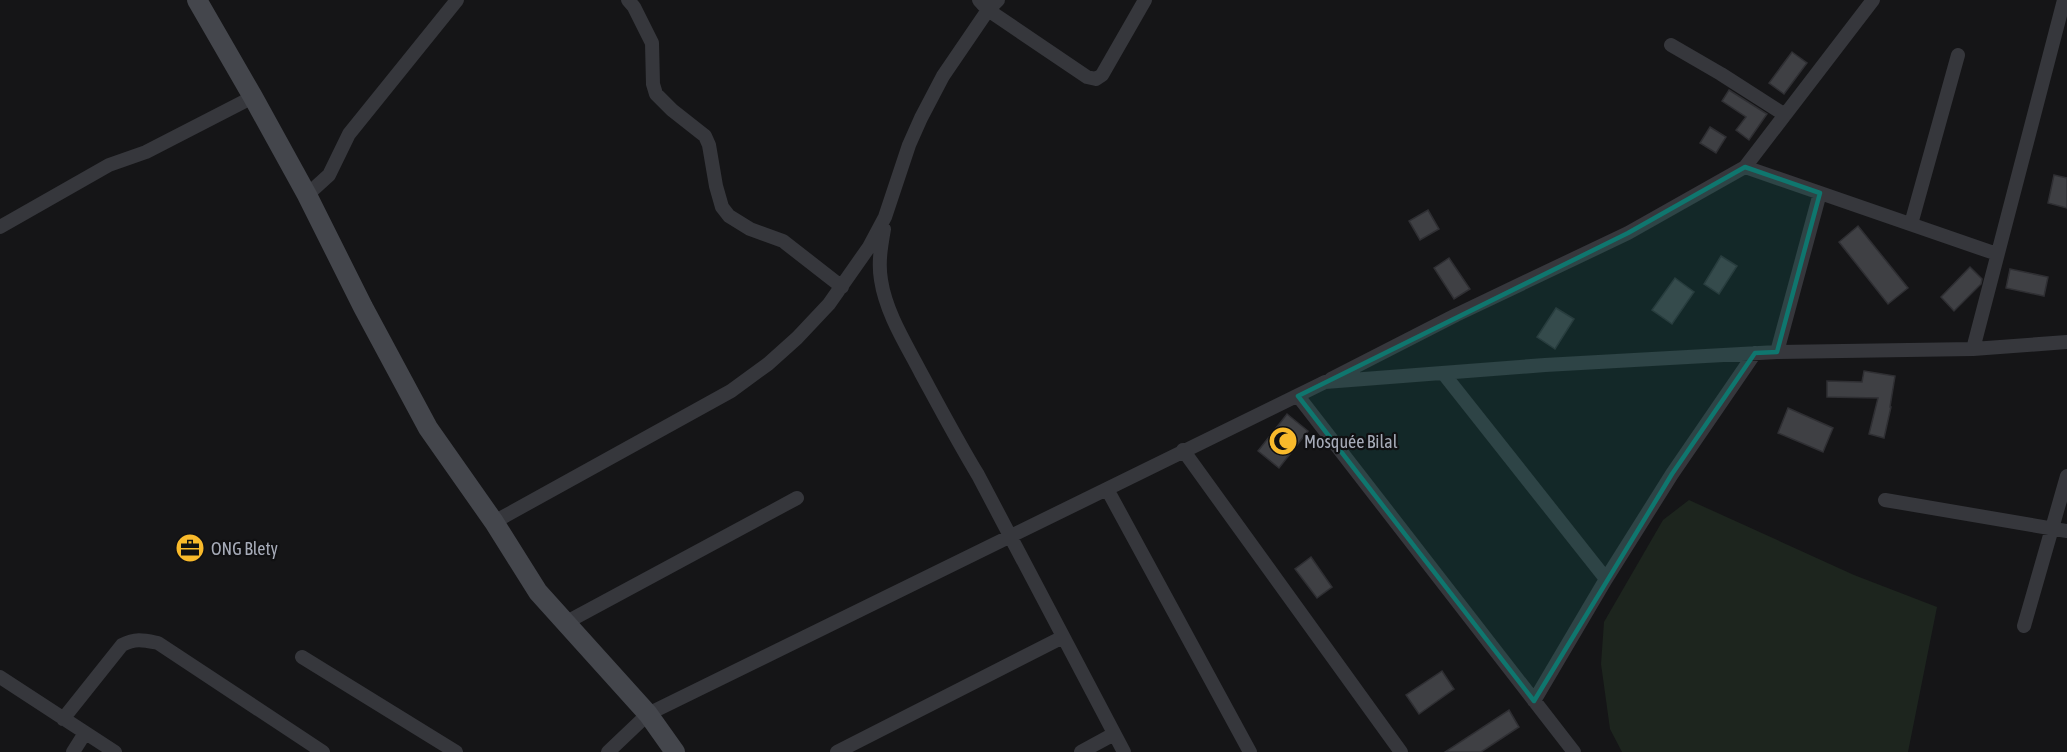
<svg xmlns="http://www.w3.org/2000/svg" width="2067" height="752" font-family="'Asap Condensed',sans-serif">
<rect width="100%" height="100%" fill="#151517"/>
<path fill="#1d251e" d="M1689 500 1854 575 1937 607 1908 752H1622L1610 729 1601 664 1604 622 1663 520Z"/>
<path fill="#3f4044" stroke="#2f2f33" stroke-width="1.5" d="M1792 52 1807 63 1784 94 1769 83Z
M1729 90 1767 114 1749 140 1736 130 1746 117 1722 101Z
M1710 127 1726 137 1716 153 1700 143Z
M2054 175 2067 178V208L2048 203Z
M1428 210 1439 229 1420 240 1409 221Z
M1858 226 1908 288 1888 304 1839 242Z
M1721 256 1737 266 1719 294 1704 284Z
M1449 258 1470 289 1454 299 1434 268Z
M1970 267 1982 279 1981 284 1954 311 1941 297Z
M2010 269 2048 277 2044 296 2006 288Z
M1675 278 1694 292 1672 324 1652 310Z
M1556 308 1574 319 1555 349 1537 337Z
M1864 371 1895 376 1890 407H1891L1884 438 1869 434 1878 398 1827 397V381L1862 382Z
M1788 408 1833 428 1823 452 1778 433Z
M1287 414 1308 431 1279 468 1258 451Z
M1311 557 1332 587 1317 598 1295 569Z
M1442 671 1454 689 1419 714 1406 695Z
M1509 710 1519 727 1481 752H1445Z"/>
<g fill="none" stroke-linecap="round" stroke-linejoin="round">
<path stroke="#36373c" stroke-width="14" d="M628 0 634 7 652 43 653 84 656 94 672 110 705 136 709 145 716 186 722 207 729 216 750 229 783 241 842 287
M979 0 988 10 1087 77 1096 79 1102 75 1145 0
M1671 45 1721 74 1785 115
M1745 167 1997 254
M307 195 329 175 349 134 457 0
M1911 224 1958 55
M0 227 109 165 146 152 253 97
M884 229C881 246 878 263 881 280 886 313 906 344 921 373 940 408 958 442 978 475L1124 752
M1973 349 2064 0
M1777 352 1820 193
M1443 373 1606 579
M1331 379 1456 315 1628 233 1745 167 1873 0
M1298 396 1574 752
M1183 450 1401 752
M1107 489 1250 752
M1885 500 2067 531
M494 522 731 391 768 364 797 338 829 304 869 247 885 217 909 145 921 118 943 76 988 10 998 0
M565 623 797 498
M2024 626 2067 476
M302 657 456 752
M0 677 115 752
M1534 701 1606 579 1672 474 1755 353
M63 719 122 645C136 638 143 640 158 643L323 752
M73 752 85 733
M608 752 648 714 1325 382 1545 365 1777 352 1973 349 2067 342
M837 752 1063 637
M1081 752 1114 734"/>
<path stroke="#44464c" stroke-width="20" d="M197 0 253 97 307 195 363 307 428 428 494 522 538 592 648 714 675 752"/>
</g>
<path fill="#0f766e" fill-opacity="0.2" stroke="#0f766e" stroke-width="4.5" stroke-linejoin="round" d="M1745 167 1820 193 1777 352 1755 353 1672 474 1534 701 1298 396 1628 233Z"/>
<defs>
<g id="mosque-disc" transform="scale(1.5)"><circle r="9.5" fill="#f9ba2b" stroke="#101012"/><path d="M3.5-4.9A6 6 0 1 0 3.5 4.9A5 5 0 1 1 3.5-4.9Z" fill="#111"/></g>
<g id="office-disc" transform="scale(1.5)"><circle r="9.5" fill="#f9ba2b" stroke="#101012"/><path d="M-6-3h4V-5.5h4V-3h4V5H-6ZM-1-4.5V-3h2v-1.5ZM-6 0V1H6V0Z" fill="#111"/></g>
</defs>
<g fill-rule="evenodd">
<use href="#mosque-disc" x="1283" y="441"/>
<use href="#office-disc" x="190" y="548"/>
</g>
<g text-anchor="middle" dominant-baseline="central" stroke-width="4.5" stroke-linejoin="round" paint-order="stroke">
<g font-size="18" fill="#a6abb8" stroke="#101012" text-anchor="start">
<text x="1304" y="441">Mosquée Bilal</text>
<text x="211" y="548">ONG Blety</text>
</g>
</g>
</svg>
